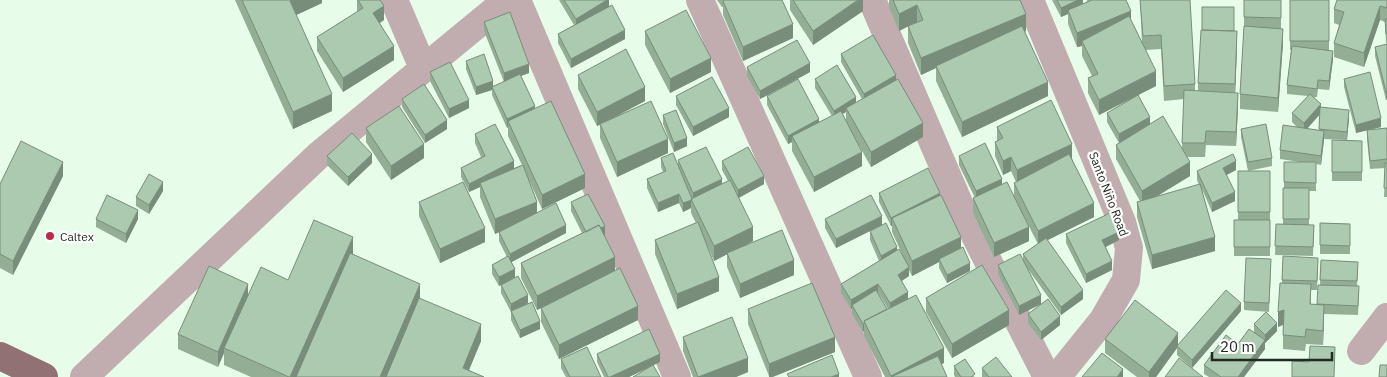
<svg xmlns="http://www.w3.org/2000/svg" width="1387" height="377" font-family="'IBM Plex Sans',sans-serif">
<rect width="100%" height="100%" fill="#e8fcea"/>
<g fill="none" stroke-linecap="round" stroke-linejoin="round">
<path stroke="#c1adaf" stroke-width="28" d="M394 0 423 68
M517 0 677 377
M700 0 868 377
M872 0 962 210 1047 377
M1030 0 1122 222 1129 248 1126 280 1103 320 1057 377
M1361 351 1387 317
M84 377 320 154 507 0"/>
<path stroke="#927174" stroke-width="28" d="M0 356 44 377"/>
</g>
<path fill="#94ae96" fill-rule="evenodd" d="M235 0H322V3L296 15 332 111 293 129Z
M357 0H380L384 20 380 23 394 60 343 92 317 51V37L357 12Z
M559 0H609V7L625 39 571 68 558 43V34L574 25Z
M717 0H782L793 38 743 61 723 15V7H722Z
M790 0H863V11L813 45 790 10Z
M889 0H1020L1026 31 1025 32 1048 96 962 137 936 81V68L921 75 908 43V26L899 31 889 7Z
M1052 0H1083V4L1087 2V0H1126L1131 20 1142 43 1140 0 1195 84V91H1198V83L1234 31 1237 46 1235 93 1238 107 1236 146 1206 145 1205 157H1187L1190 176 1156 197 1199 185 1197 180V171L1236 170 1226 175 1235 201 1212 212 1202 189 1215 251 1152 269 1137 217V202L1140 201 1116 159V145L1119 143 1107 122V113L1134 97 1099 115 1088 93V78L1092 76 1082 56V46L1077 47 1068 24V14L1061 17ZM1161 49 1164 101 1184 99 1182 148 1150 124 1138 95 1156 86 1146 50Z
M1244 0H1281V29L1283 43 1278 112 1240 109V94L1244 31Z
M1290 0H1329V50L1333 59 1329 90 1318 89 1317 97H1314L1321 108 1349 118 1347 140 1324 139 1321 165 1316 164V191H1309V225H1314L1313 256 1275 255 1276 224H1283V188H1284V162H1300L1280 159V150L1298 128 1292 122V113L1308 96 1287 94V85L1291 50H1290ZM1320 114 1319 130 1307 129Z
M1387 0V43H1386L1385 22 1380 20 1364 67 1334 57V43L1339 25 1334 23V9Z
M484 22 529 73 521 76 535 109 585 188 542 209 529 180 537 212 566 233 511 262 515 277 540 329 520 338 511 320V312L501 293V285L499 286 492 274V265L507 257 499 241V232L495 234 480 197V187L469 192 461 177V168L481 157 475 143V134L514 168 522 165 508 136V127L507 128 492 95V90L476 95 466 69V61L493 86 504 82 484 31Z
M645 31 711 72 670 93 645 45Z
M1387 44V100H1386L1375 56V47Z
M841 54 896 80 923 137 871 167 856 140 862 166 814 192 792 151V142L788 144 767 105V96L819 122 832 116 815 88V79L856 103 862 99 841 62ZM846 112V121L842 114Z
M747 67 810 72 760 99 747 76Z
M430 72 469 108 449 118 430 81Z
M578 75 645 101 621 114 668 153 617 177 600 138V125L597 126 578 89Z
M1344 79 1381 127 1370 130 1387 128V197H1384L1385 168 1370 169 1367 139V130L1356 133 1344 87Z
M676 96 729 117 693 136 676 105Z
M402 99 447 129 425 143 402 107Z
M663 115 687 146 674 152 663 124Z
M997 127 1072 158 1094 217 1047 240 1083 299 1061 315 1028 269 1041 304 1060 325 1041 340 1028 323V314L1041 304 1019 315 998 274V265L1023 260V254L1038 244 1022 213 1029 241 994 257 973 213V198H975L959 165V156L1002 185 1014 196V183L1016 182 1011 171 1003 175 995 156V142L997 141Z
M366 128 424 158 391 180 366 142Z
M1241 129 1272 158V166L1248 171H1270V256H1234V220H1238V171H1248L1241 137Z
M1332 140 1362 141V181H1332Z
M327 156 372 163 348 186 327 165Z
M661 158 678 165V160L722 184 728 181 722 170V161L764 184 739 198 753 241 745 246 794 275 740 298 727 267V254L714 261 707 245 719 291 677 309 655 254V240L696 223 691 213V208L683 212 679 203 658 212 647 188V179L663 172 661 167Z
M63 176 13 275 0 268V184Z
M163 191 149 214 136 206V197Z
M879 193 940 195 970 271 947 283 939 268V262L912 276 909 270V276L902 281 908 299 944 363 941 364 947 377H885L864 336V331L863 332 852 314V308L851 309 841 293V284L879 261 870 240V231L897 251 903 256 892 232V226H891L879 202ZM878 292 888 309 887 310Z
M419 202 485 242 440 263 419 216Z
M571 202 605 235H604L615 270 638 320 559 359 541 322V308L537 310 521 278V263L582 233 571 211Z
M96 219H138L126 243 96 227Z
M825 219 882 225 836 248 825 228Z
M1320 223 1350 224V254H1320Z
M1066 234 1119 240 1105 247 1112 270 1086 283 1066 243Z
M353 254 420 299 481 341 469 370 484 377H251L224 365V353L218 367 178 349V334L248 294 288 280Z
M1283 256 1318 267 1317 290H1311V304H1317L1320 285 1321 260 1358 271 1357 286 1359 295 1358 315 1324 314 1323 345 1306 344 1305 351 1283 349V325L1278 327 1282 283Z
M1271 268 1269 312 1244 310V302Z
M926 298 1009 325 952 358 926 312Z
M748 309 835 352 773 377 769 376 748 324Z
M1241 311 1192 368 1177 355V348L1156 377H1137L1105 353V339L1178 345Z
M1254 324 1277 331 1265 343V349L1244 377H1209L1204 374V365L1238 344 1254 332Z
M683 337 748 372 736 377H693L683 351Z
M597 354 660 362 629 377H604L597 362Z
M561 359 601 377H566L561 368Z
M954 366 975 377H955L954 375Z
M982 368 1012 377H982Z"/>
<path fill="#788d7a" d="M292 0H322V3L290 18V1Z
M607 0H609V8L576 28V19Z
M858 0H863V11L813 45V31Z
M1078 0H1083V6L1068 10V14L1061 17V8Z
M917 5V22L899 31V14Z
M384 6V20L373 27V13Z
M1380 6V20L1364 67V53Z
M1131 11V25L1082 41V46L1077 47V33Z
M1026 14V31L936 68V66V68L921 75V58Z
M793 24V38L743 61V47Z
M1283 29V43L1278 112V98Z
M625 30V39L571 68V59Z
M1237 31V46L1235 98V84Z
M394 46V60L343 92V78Z
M1333 51V59L1329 90V81Z
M711 58V72L670 93V79Z
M810 63V72L760 99V91Z
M529 64V73L504 82V73Z
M1156 71V86L1099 115V100Z
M896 75V84L864 102V94Z
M493 81V89L492 87V90L476 95V87Z
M1048 82V96L962 137V122Z
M645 87V101L597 126V112Z
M1387 91V100H1386V92Z
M1238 93V107L1236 146V132Z
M332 94V111L293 129V112Z
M856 97V106L846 108V112L834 119V111Z
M469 100V108L449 118V109Z
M1321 104V113L1304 132V123Z
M535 106V115L508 121V127L507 128V119Z
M729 108V117L693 136V127Z
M1349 110V118L1347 140V132Z
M1150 117V125L1119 143V134Z
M1381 118V127L1356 133V125Z
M819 119V127L792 136V142L788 144V136Z
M447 120V129L425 143V135Z
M923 123V137L871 167V152Z
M1324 131V140L1321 165V156Z
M687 138V146L674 152V143Z
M668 139V153L617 177V162Z
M424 144V158L391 180V166Z
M1072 144V158L1017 184V170Z
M862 152V166L814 192V177Z
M372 154V163L348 186V177Z
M1011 157V171L1003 175V161Z
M514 161V169L480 183V187L469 192V184Z
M1236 161V170L1223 177V168Z
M63 162V176L13 275V261Z
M1190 162V176L1142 205V191Z
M585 174V188L542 209V195Z
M764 176V184L738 198V190Z
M722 179V188L693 201V193Z
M1002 179V188L976 200V191Z
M163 182V191L149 214V205Z
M1235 192V201L1212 212V203Z
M940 193V202L892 218V226H891V218Z
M679 194V203L658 212V203Z
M691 200V208L683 212V203Z
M537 202V216L495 234V219Z
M1094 203V217L1038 245V231Z
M138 210V219L126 243V234Z
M882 216V225L836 248V239Z
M566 225V233L510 263V254Z
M605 226V235L588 244V235Z
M753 227V241L714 261V246Z
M1029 227V241L994 257V243Z
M485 228V242L440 263V249Z
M1119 232V240L1102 249V240Z
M353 237V254L298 377H290Z
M961 237V251L939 259V262L912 276V261Z
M1215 237V251L1152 269V255Z
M897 247V256L881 265V256Z
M615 257V271L537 310V296Z
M794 260V275L740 298V284Z
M1112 261V270L1086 283V274Z
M970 263V271L947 283V275Z
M909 267V276L898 283V275Z
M515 269V277L499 286V277Z
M719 277V291L677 309V294Z
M248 284V298L224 348V353L218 367V352Z
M420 284V301L387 377H380Z
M878 284V292L852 305V308L851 309V300Z
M1083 290V299L1061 315V307Z
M908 292V301L890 312V303Z
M528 295V303L511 313V304Z
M1041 295V304L1019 315V306Z
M1241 303V311L1192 368V360Z
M1324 305V319L1323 345V331Z
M638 306V320L559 359V345Z
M1009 310V325L952 358V344Z
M1284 310V324L1278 327V312Z
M1060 316V325L1041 340V332Z
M540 321V329L520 338V330Z
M864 323V331L863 332V324Z
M1277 323V331L1265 343V335Z
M481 324V341L466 377 463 368Z
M1178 333V347L1177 346V348L1156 377H1149V372Z
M835 337V352L772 377H769V364Z
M1265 340V349L1244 377H1238Z
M944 348V363L916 377 893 376V377H891V376Z
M660 354V362L629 377H610Z
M748 358V372L736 377H698Z
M1123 369V377H1117Z
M839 374V377H831Z"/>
<path fill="#accaaf" stroke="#788d7a" d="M242 0H292L290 1 332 94 293 112Z
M358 0H380L384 6 373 13 394 46 343 78 317 37 363 8Z
M564 0H607L576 19Z
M725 0H782L793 24 743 47 723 1Z
M793 0H858L813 31Z
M893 0H1020L1026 14 921 58 908 26 923 20 917 5 899 14Z
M1057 0H1078L1061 8Z
M1092 0H1126L1131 11 1077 33 1068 10Z
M1140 0H1190L1195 84 1164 86 1161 35 1143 36Z
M1244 0H1281V18L1244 17Z
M1290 0H1329V41H1290Z
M1337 0H1387V8L1380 6 1364 53 1334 43 1344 12 1334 9Z
M612 5 625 30 571 59 558 34Z
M1202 7H1234V31L1202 30Z
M686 10 711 58 670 79 645 31Z
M510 12 529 64 504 73 484 22Z
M1129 16 1156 71 1099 100 1088 78 1098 74 1082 41Z
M1385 19H1387V34H1386Z
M1022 26 1048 82 962 122 936 66Z
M1244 26 1283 29 1278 98 1240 94Z
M1201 30 1237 31 1235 84 1198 83Z
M873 35 896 75 864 94 841 54Z
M797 40 810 63 760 91 747 67Z
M1387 44V91L1386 92 1375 47Z
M1292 46 1333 51 1329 81 1318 80 1317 89 1287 85Z
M626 49 645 87 597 112 578 75Z
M484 54 493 81 476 87 466 61Z
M450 62 469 100 449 109 430 72Z
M837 65 856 97 834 111 815 79Z
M1370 72 1381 118 1356 125 1344 79Z
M520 74 535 106 507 119 492 87Z
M712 77 729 108 693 127 676 96Z
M798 79 819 119 788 136 767 96Z
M898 79 923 123 871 152 846 108Z
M424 84 447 120 425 135 402 99Z
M1184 90 1238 93 1236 132 1206 131 1205 143H1182Z
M1310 94 1321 104 1304 123 1292 113Z
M1138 95 1150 117 1119 134 1107 113Z
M1051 100 1072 144 1017 170 1011 157 1003 161 995 142 1003 138 997 127Z
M551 101 585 174 542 195 508 121Z
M651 101 668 139 617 162 600 124Z
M399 106 424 144 391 166 366 128Z
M1320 107 1349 110 1347 132 1319 129Z
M676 110 687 138 674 143 663 115Z
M841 111 862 152 814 177 792 136Z
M1163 116 1190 162 1142 191 1116 145Z
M495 124 514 161 469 184 461 168 485 156 475 134Z
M1266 124 1272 158 1248 162 1241 129Z
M1283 125 1324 131 1321 156 1280 150Z
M1387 128V159L1370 161 1367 130Z
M352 133 372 154 348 177 327 156Z
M1332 140 1362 141V172H1332Z
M21 141 63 162 13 261 0 254V184Z
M985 143 1002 179 976 191 959 156Z
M706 147 722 179 693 193 678 160Z
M748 147 764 176 738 190 722 161Z
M673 153 692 199V200L683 203 679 194 658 203 647 179 666 171 661 158Z
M1069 154 1094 203 1038 231 1014 183Z
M1233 154 1236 161 1223 168 1235 192 1212 203 1197 171Z
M1284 162H1316V183L1284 182Z
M1385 163H1387V188H1384Z
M523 165 537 202 495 219 480 183Z
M928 168 940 193 891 218 879 193Z
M1238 171H1270V212H1238Z
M149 174 163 182 149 205 136 197Z
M730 180 753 227 714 246 691 199Z
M463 182 485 228 440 249 419 202Z
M1007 182 1029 227 994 243 973 198Z
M1200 184 1215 237 1152 255 1137 202Z
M1283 188H1309V219H1283Z
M588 194 605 226 601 228 599 225 586 232 571 202Z
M107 195 138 210 126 234 96 219Z
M871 195 882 216 836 239 825 219Z
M941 195 961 237 912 261 892 218Z
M556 203 566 225 510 254 499 232Z
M1110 213 1119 232 1102 240 1112 261 1086 274 1066 234Z
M314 220 353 237 290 377H289L224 348 261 267 288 280Z
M1234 220H1270V247H1234Z
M698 222 719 277 677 294 655 240Z
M886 223 897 247 881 256 870 231Z
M1320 223 1350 224V246L1320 245Z
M1276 224 1314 225 1313 247 1275 246Z
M599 225 615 257 537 296 521 263Z
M782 230 794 260 740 284 727 253Z
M1046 238 1083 290 1061 307 1023 254Z
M963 247 970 263 947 275 939 259Z
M899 249 909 267 898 275 908 292 890 303 878 284 851 300 841 284Z
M350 253 420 284 380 377H296Z
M1020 254 1041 295 1019 306 998 265Z
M508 256 515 269 499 277 492 265Z
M1283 256 1318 258 1317 281 1282 280Z
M1246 258 1271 259 1269 303 1244 302Z
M1321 260 1358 262 1357 281 1320 280Z
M982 265 1009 310 952 344 926 298Z
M209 266 248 284 218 352 178 334Z
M620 268 638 306 559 345 541 308Z
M518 276 528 295 511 304 501 285Z
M812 283 835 337 769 364 748 309Z
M1280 283 1311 284 1310 304 1324 305 1323 331 1306 329 1305 337 1283 335 1284 310 1278 312Z
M1318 285 1359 286 1358 306 1317 304Z
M876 290 887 309 864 321 865 322 863 324 852 305Z
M1226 290 1241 303 1192 360 1177 346Z
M916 295 944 348 891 376 864 321Z
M419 298 481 324 463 368 484 377H386Z
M1048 299 1060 316 1041 332 1028 314Z
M1135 300 1178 333 1149 372 1105 339Z
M532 302 540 321 520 330 511 311Z
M1266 312 1277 323 1265 335 1254 324Z
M732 317 748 358 698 377 683 337Z
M649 329 660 354 610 377H608L597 354Z
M1249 329 1265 340 1238 377H1221L1204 365 1226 335 1238 344Z
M1310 346 1335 347 1334 377H1292V361L1309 362Z
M587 347 601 377H570L561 359Z
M1102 353 1123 369 1117 377H1082Z
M832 355 839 374 831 377H789L787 374Z
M938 356 947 377H893V376Z
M996 357 1012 377H989L982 368Z
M1179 358 1203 377H1165Z
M965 359 975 374 971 377H961L954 366Z
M653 365 660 377H633Z
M1380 365H1387V377H1379Z"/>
<circle fill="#bb2a4d" stroke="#fff" stroke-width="2" cx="50" cy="236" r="5"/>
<g text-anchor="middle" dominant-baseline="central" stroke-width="4.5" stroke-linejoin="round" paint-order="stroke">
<g font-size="12" fill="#212922" stroke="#fff">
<text transform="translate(1109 194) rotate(69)">Santo Niño Road</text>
</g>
<g font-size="12" fill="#212922" stroke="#fff" text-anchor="start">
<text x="60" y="236">Caltex</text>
</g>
</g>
<path d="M1212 352v8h120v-8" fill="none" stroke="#212922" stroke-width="2.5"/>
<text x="1220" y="352" font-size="15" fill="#212922" stroke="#ffffff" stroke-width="4" paint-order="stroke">20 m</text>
</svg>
